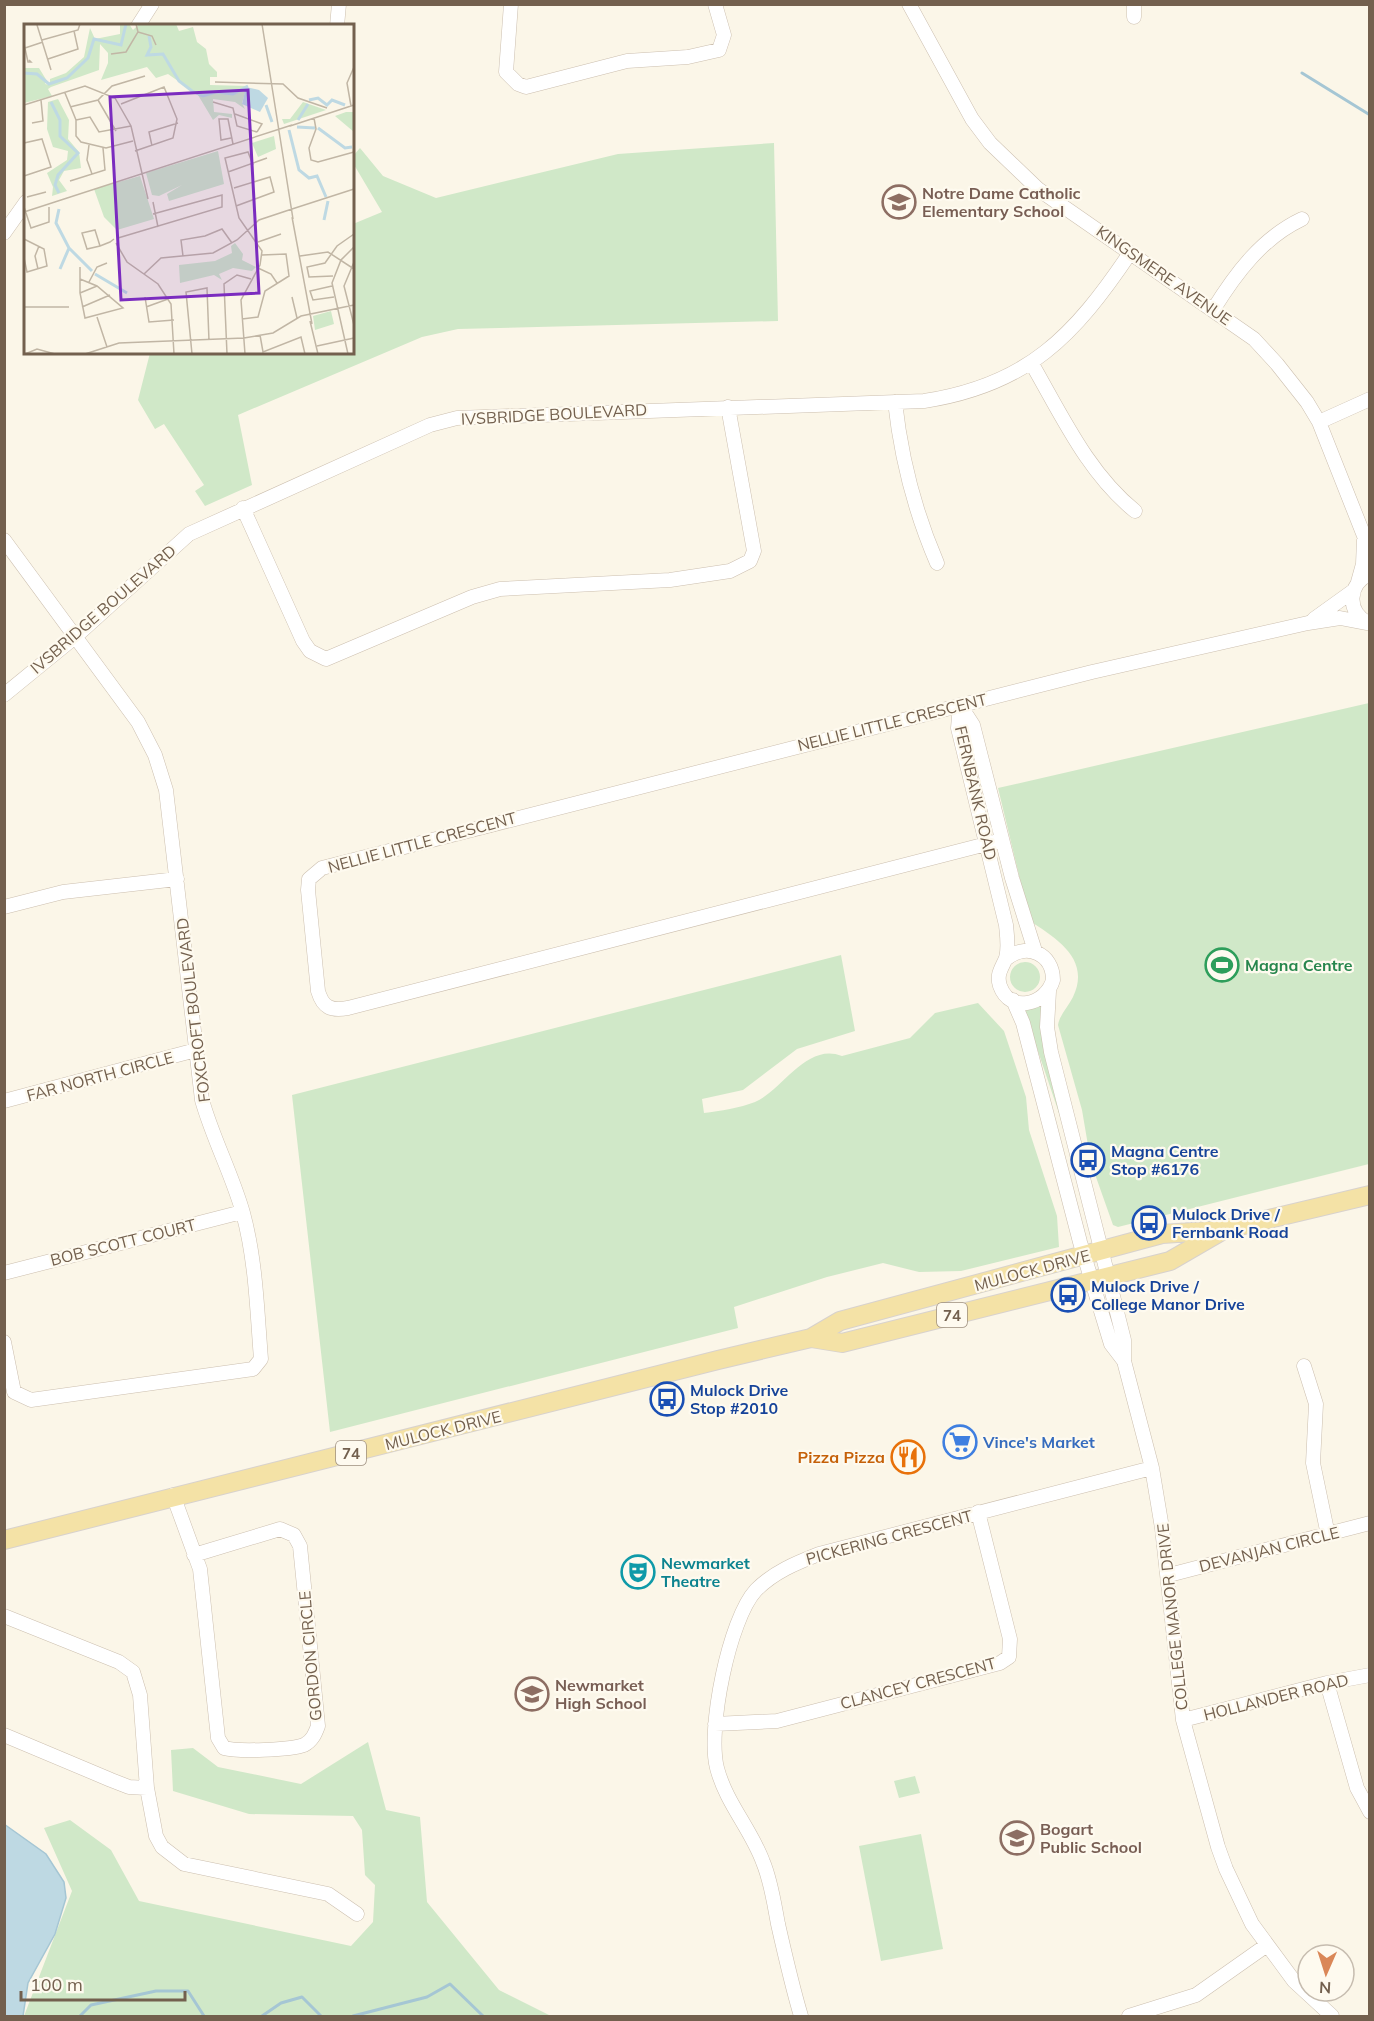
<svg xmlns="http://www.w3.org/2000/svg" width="1374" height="2021" font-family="Mulish,sans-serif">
<rect width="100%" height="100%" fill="#fbf6e8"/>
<path fill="#d0e8c8" d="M774 143 778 321 458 329 422 337 238 415 252 485 205 506 195 491 204 485 164 424 155 429 138 400 150 353 352 352 353 224 382 212 353 163V156L360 148 383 176 436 198 618 154Z
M1369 703V1164L1118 1227 1113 1225 1091 1163 1082 1110 1058 1025C1060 1014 1068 1007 1073 997 1091 959 1057 939 1030 921L998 788Z
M841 955 855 1031 797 1049 743 1090 702 1099 704 1113C720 1111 740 1108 755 1102 782 1091 806 1042 842 1056L910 1038 935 1013 978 1003 1004 1031 1026 1097 1029 1130 1057 1216 1059 1247 961 1271 919 1272 883 1263 827 1277 734 1307 738 1328 330 1432 292 1095Z
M1010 977a15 15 0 1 1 30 0a15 15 0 1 1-30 0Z
M1043 1006 1062 1122 1024 1010Z
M368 1742 386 1810 420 1817 427 1902 499 1990 551 2016H24L72 1891 44 1828 70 1820 111 1850 139 1901 351 1946 373 1922 375 1885 365 1875 362 1830 353 1816 249 1814 173 1791 171 1750 193 1748 218 1767 301 1784Z
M915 1776 920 1793 899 1798 894 1781Z
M921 1834 943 1949 881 1961 859 1846Z"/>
<path fill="#bed9e3" stroke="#a5c6d4" stroke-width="1.5" d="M4 1824 46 1854 64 1882 66 1898 55 1934 28 1983 23 2016H5Z"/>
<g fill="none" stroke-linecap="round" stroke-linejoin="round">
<path stroke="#a5c6d4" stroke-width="3" d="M1302 73 1370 115
M80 2016 91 2005 156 1991H188L204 2016
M262 2016 281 2003 302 1997 321 2016
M353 2016 427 1997 450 1984 483 2016"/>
<g stroke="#ccbfaf" stroke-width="15">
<path id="minor" d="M511 4 506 72 518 84 526 87 627 61 688 57 719 50 724 35 715 4
M909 4 972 119 990 143 1038 189 1254 339 1277 364 1307 402 1319 422 1370 551
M1134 4V17
M138 26 152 4
M337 26 339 4
M4 233 26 202
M1213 310C1236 273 1262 238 1302 219
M1032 364C1062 416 1088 473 1135 511
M895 402C901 457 915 512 937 563
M1319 422 1370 399
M243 508 303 641 310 651 326 659 472 597 500 589 670 580 730 571 750 561 754 551 728 407
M4 540 138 722 155 755 166 790 202 1100C213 1139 232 1174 243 1213 256 1261 257 1310 261 1359L253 1369 31 1400 14 1392 4 1342
M1358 582 1363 564 1364 540
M1314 619 1353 591
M1368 623C1346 611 1348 584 1370 574
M4 695 75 637 189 534 430 425 457 418 924 401C1028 385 1074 336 1130 253
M960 705 958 728 1006 925C1007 935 1009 948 1006 958 1002 968 996 974 1000 986 1010 1014 1046 1005 1053 980 1053 953 1026 942 1006 959
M960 705 973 725 1012 878 1035 951
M1002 840 348 1008C331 1011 323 1008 318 991L308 890 309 879 322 868 1092 672 1308 623 1340 618 1366 623
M4 907 63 892 177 879
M1049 991 1047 1027 1051 1052 1114 1300 1124 1340V1361L1152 1468 1162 1528 1183 1720 1218 1847 1226 1869 1252 1924 1294 1981 1332 2016
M1013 1000 1023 1023 1080 1242 1111 1344 1124 1361
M4 1101 196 1050
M4 1273 242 1212
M1304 1366 1316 1404 1313 1463 1328 1535
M173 1495 200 1569 218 1738 224 1748C238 1752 290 1750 304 1745 312 1741 315 1734 318 1726L300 1546 294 1535 280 1529 194 1555
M1169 1575 1370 1523
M4 1616 119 1662 133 1672 140 1695 147 1788 156 1836 162 1847 184 1864 328 1894 357 1914
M1327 1683 1357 1788 1370 1812
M1183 1720 1327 1683 1370 1675
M715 1724 777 1721 1000 1663 1009 1657 1010 1639 978 1512
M4 1735 111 1780 129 1787 147 1788
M801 2016C792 1986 785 1955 778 1924 774 1903 771 1881 763 1862 751 1829 726 1803 717 1768 707 1730 729 1619 756 1590 774 1572 796 1563 819 1554L1152 1468
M1129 2016 1196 1995 1267 1945"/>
</g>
<g stroke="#d8d2cd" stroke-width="20">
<path id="major" d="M811 1338 842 1343 1170 1261 1220 1232
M4 1540 718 1360 811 1338 840 1321 1162 1234 1223 1230 1370 1195"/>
</g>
<use href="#minor" stroke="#fff" stroke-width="14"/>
<use href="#major" stroke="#f4e2a6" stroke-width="18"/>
</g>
<defs>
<g id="school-ring" transform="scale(1.725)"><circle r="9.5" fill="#fefaef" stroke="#8d6e63" stroke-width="1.5"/><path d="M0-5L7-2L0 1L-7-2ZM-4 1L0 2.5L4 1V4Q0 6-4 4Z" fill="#8d6e63"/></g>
<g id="stadium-ring" transform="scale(1.725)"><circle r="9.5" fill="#fefaef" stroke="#2e9e5b" stroke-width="1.5"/><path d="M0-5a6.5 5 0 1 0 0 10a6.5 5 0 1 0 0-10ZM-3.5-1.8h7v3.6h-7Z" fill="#2e9e5b"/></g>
<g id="bus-ring" transform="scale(1.725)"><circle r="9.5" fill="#fefaef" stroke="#1a4fb4" stroke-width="1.5"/><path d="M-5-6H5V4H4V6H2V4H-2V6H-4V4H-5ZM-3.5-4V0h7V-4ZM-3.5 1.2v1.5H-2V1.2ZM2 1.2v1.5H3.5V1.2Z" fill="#1a4fb4"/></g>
<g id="supermarket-ring" transform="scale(1.725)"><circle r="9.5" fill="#fefaef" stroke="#3f7fe0" stroke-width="1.5"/><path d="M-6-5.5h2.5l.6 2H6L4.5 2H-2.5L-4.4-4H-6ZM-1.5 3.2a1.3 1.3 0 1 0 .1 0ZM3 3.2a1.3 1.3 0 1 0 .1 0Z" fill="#3f7fe0"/></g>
<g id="restaurant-ring" transform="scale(1.725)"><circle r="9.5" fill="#fefaef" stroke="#e8710a" stroke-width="1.5"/><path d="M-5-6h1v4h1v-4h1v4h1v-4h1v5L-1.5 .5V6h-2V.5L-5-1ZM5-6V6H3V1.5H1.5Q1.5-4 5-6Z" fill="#e8710a"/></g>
<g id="theatre-ring" transform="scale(1.725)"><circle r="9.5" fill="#fefaef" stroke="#0f9aa8" stroke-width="1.5"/><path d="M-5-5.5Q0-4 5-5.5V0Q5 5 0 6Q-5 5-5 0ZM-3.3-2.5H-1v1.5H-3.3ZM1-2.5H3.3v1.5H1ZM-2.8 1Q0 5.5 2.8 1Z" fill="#0f9aa8"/></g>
</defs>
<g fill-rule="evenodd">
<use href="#school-ring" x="899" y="202"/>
<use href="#stadium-ring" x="1222" y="965"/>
<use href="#bus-ring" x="1088" y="1160"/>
<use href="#bus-ring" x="1149" y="1223"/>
<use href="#bus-ring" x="1068" y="1295"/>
<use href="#bus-ring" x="667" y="1399"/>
<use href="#supermarket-ring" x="960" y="1442"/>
<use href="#restaurant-ring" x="908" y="1457"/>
<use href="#theatre-ring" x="638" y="1572"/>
<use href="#school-ring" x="532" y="1694"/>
<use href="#school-ring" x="1017" y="1838"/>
</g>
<g text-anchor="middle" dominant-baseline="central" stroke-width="4.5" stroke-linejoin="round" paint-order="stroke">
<g fill="#fefaef" stroke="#9d8e7e" stroke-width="1.5">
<rect x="937" y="1303" width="30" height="24" rx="4.5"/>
<rect x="336" y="1441" width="30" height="24" rx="4.5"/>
</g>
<g font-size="15" font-weight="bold" fill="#73604e">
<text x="952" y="1315">74</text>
<text x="351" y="1453">74</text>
</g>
<g font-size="16" font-weight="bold" fill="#785e54" stroke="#fefaef" text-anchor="start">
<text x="922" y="193">Notre Dame Catholic<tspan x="922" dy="18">Elementary School</tspan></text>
<text x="555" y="1685">Newmarket<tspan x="555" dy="18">High School</tspan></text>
<text x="1040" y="1829">Bogart<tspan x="1040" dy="18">Public School</tspan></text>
</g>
<g font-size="16" fill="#73604e" stroke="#fefaef">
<text transform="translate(1164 275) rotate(35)">KINGSMERE AVENUE</text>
<text transform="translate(554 414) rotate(-3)">IVSBRIDGE BOULEVARD</text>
<text transform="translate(103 609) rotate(-41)">IVSBRIDGE BOULEVARD</text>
<text transform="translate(892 722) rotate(-14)">NELLIE LITTLE CRESCENT</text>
<text transform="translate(976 793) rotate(77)">FERNBANK ROAD</text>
<text transform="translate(422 842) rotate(-15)">NELLIE LITTLE CRESCENT</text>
<text transform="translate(193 1010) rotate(-97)">FOXCROFT BOULEVARD</text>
<text transform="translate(100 1076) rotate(-15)">FAR NORTH CIRCLE</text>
<text transform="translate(123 1242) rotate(-14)">BOB SCOTT COURT</text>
<text transform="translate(1032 1270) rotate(-15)">MULOCK DRIVE</text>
<text transform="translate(443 1430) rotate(-14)">MULOCK DRIVE</text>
<text transform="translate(889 1537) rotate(-15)">PICKERING CRESCENT</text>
<text transform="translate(1269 1549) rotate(-14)">DEVANJAN CIRCLE</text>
<text transform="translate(1172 1617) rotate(-96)">COLLEGE MANOR DRIVE</text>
<text transform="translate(310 1656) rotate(-95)">GORDON CIRCLE</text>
<text transform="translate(918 1683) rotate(-15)">CLANCEY CRESCENT</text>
<text transform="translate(1276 1697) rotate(-14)">HOLLANDER ROAD</text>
</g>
<g font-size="16" font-weight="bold" fill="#27864d" stroke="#fefaef" text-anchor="start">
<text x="1245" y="965">Magna Centre</text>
</g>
<g font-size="16" font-weight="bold" fill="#164399" stroke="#fefaef" text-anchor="start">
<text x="1111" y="1151">Magna Centre<tspan x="1111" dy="18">Stop #6176</tspan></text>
<text x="1172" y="1214">Mulock Drive /<tspan x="1172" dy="18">Fernbank Road</tspan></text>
<text x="1091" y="1286">Mulock Drive /<tspan x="1091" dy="18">College Manor Drive</tspan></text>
<text x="690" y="1390">Mulock Drive<tspan x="690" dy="18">Stop #2010</tspan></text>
</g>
<g font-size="16" font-weight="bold" fill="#366cbe" stroke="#fefaef" text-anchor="start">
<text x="983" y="1442">Vince's Market</text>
</g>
<g font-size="16" font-weight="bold" fill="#c56008" stroke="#fefaef" text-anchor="end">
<text x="885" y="1457">Pizza Pizza</text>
</g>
<g font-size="16" font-weight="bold" fill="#0d838f" stroke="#fefaef" text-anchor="start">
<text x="661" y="1563">Newmarket<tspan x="661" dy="18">Theatre</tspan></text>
</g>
</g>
<g transform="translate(24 24)">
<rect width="330" height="330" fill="#fbf6e8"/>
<path d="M96 0H105L109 6 115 0H152L155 7 169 3 173 18 182 25 185 40 193 48V53H186V61L223 62 218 79 221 85 211 78 189 75 190 88 208 90V94L195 91 189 96 174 71 144 50 132 54 123 43 77 56 84 39V29L76 20 75 46 27 63 24 65 28 72 0 79V44H15L23 57 21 60 26 61V55L42 49 60 33 66 4 71 15 96 10ZM34 75 45 96 44 115 55 128 57 144 40 147 35 156 43 167 28 172 29 163 23 149 43 136 44 127 29 123 23 105 24 78ZM279 78 302 86 260 100 258 95H266ZM322 88H330V108L311 92ZM250 112 252 125 234 133 228 119ZM194 127 200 160 145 177 143 170 158 161 135 172 128 171 122 149ZM116 152 130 195 93 206 80 193 70 165ZM211 219 219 230 218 236 232 243 228 247 209 244 195 250 198 256 190 251 156 259 155 241 191 237 208 229 207 222ZM307 287 310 300 291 306 289 292Z" fill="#d0e8c8"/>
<path d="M222 63 235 66 244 74 236 88 218 80Z" fill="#bed9e3"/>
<path fill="none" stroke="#bed9e3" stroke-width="3" d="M125 12 127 23 123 31 139 30 155 57 168 67 179 72 192 68 209 70 224 62M0 49 13 50 25 60 43 54 64 34 70 15 97 21 102 0M285 76 294 74 303 81 308 76 321 81M27 78 36 96V112L54 129 34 151 31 161 35 169M242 81 248 98M274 96 284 80M273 103 291 104M294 104 321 124 328 123M265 106 275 146 285 154 293 152 302 173M35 185 32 199 45 224 36 245M300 196 304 177M45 224 68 247M71 250 103 269"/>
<path fill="none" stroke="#c1b6a5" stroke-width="1.5" d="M238 0 269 195M13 1 27 46M114 8 128 12 132 21M18 16 54 6 56 0M0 20 4 38H7L5 36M1 24 19 18M87 30 102 28 114 8 112 0M24 35 54 25 50 7M191 58 259 60 274 74 303 84M41 69 52 96V112L57 118 82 124 109 117M74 76 92 107M189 78 209 84 213 102 233 108M97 80 140 63 153 95 149 114 111 127M0 81 61 62 91 74 107 102 124 175M327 82 323 59 330 43M46 83 74 76 88 62 121 52M211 90 238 100 233 108M290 94 292 105 285 124 287 136 294 138 330 128M52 96 66 93 75 108 107 102M8 99 19 97 17 76M266 102 330 81M207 114 197 116 195 95H204L209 120M0 119 18 115 27 143 0 152M65 121 63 136 68 150M128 122 125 108 154 99M204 148 243 134M46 157 81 146 79 124M210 164 246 153 250 168 212 182M3 173 22 168M129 178 134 203M0 183 7 204 25 198V183M268 185 330 165M0 188 268 101M268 193 288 300M94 214 198 183V171L129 190M0 215 20 225 23 242 3 248 0 234M234 218 257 210M92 219 103 238 134 260 147 280 150 330M76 222 71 206 58 209 63 225 76 222 86 218 90 215M159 232 157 216 181 212 198 205 208 219M276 232 304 228 330 245M330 238 320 262 330 301M56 243V269L61 294 99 284 73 262 56 255M234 244 247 250 253 259M14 245 11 232 15 222M120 250 137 234 189 229 213 216 235 196 268 185M309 252 285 253 283 243 301 239 313 222 330 210M65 258 73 243 83 239M308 262 286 267 289 276 310 273M56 269 73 262M121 273 125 298 150 296M268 273 273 294M0 283H45M58 283 86 271M122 283 144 275M73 293 83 323M218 295 234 293 241 267 265 252 262 230 238 231M286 297 294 330M236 311 239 328 277 313 281 330M293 322 330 314M1 330 13 325 31 330M61 330 95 319 220 314 249 309 277 292 330 281M168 330 162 268 183 264 185 317M203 330 200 260 213 251 227 255M221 330 217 276 236 241 238 227 215 194 201 134 224 128 229 141M324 330 308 259 317 236 330 223"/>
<path fill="#7b2cbf" fill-opacity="0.15" stroke="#7b2cbf" stroke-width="3" d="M224 66 235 269 97 276 86 73Z"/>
<rect width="330" height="330" fill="none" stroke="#73604e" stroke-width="3"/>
</g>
<rect width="1374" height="2021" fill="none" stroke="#73604e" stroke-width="12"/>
<g transform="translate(1326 1973) rotate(183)"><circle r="28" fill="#fefaef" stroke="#c6bcaf" stroke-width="1.5"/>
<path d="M0-4.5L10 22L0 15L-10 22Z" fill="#da8758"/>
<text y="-9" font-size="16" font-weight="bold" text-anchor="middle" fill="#73604e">N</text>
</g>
<path d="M21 1991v9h164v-9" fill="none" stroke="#73604e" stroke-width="3"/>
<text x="30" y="1991" font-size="18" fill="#73604e" stroke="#fefaef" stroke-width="4.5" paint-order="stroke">100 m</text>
</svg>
